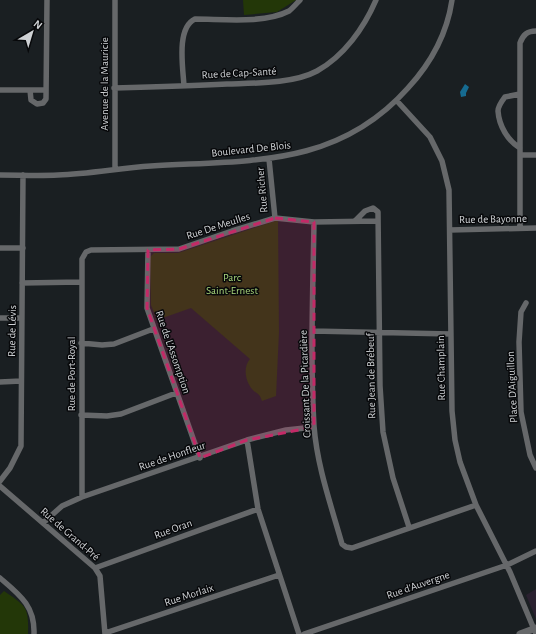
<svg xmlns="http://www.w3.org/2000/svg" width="536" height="634" font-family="'Alegreya Sans',sans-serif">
<rect width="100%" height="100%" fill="#1a1f22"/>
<path fill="#2a2130" d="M536 589V619L526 595Z"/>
<path fill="#233708" d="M243 0H296L277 12 244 15Z
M278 220 279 332 276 396 262 401C259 392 257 395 252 389 245 380 243 367 250 359L191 308 157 320 151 305 150 257 154 253H178Z
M4 591C26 606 29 607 28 634H0V595Z"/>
<path fill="#166b91" d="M465 84 469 87 466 93V96L461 97 460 92Z"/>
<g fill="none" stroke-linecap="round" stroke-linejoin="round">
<path stroke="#66686a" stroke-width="5.5" d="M184 86C183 68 176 28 195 19 223 19 264 24 289 11 293 8 297 3 300 0
M114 88C152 87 189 86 227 84 253 83 293 84 317 71 344 56 364 28 376 0
M0 90H45
M30 90 31 100 37 104 43 103 46 99 47 0
M520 94 505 97C502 101 498 106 498 111 499 126 508 141 520 148
M397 101 430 137 442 161 449 190 452 411 455 440 460 462 476 505 510 572 536 634
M520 155H536
M269 159 275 218
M115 169V0
M0 175C19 175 38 176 58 175 89 174 120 168 151 166 249 160 337 168 408 88 431 63 447 34 452 0
M356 220 365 211 373 208 378 212 380 386 383 432 393 478 409 527
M314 222C313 289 310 358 314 426 317 466 331 505 342 544L346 547 352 548 476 505
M520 228V43C523 35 527 31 536 31
M450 230 536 228
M0 248H23
M148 250 147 308 200 458
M22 283 81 282
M526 303 521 312 519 342 521 412 530 455 536 468
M0 318H22
M312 331 451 334
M81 343 102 345 114 344 153 329
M0 382 21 381
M81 415 107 416 121 414 176 393
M247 440 258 509 299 634
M0 481 10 468 21 446 23 175
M0 486 95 568 100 576 105 634
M82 497V259L86 252 91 250 179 249 232 231 275 218 314 222 378 221
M43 523 62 506 82 497 247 440 286 430 314 427
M95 568 258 509
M0 578C20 595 35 606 34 634
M105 633 279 575
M304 634 507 565 536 551"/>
<path stroke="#66686a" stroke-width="7" d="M520 634 536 628"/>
</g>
<path fill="#c32a67" fill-opacity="0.2" stroke="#c32a67" stroke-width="3" stroke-dasharray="8 5" stroke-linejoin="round" d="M275 218 314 222V427L247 440 200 458 147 308 148 250 179 249Z"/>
<g text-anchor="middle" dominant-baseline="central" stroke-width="3" stroke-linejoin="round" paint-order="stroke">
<g font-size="11" fill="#ced1d4" stroke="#07080a">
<text transform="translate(239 73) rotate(-3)">Rue de Cap-Santé</text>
<text transform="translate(104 84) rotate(-90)">Avenue de la Mauricie</text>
<text transform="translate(251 149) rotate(-6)">Boulevard De Blois</text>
<text transform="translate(262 190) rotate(-95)">Rue Richer</text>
<text transform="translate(493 219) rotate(-1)">Rue de Bayonne</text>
<text transform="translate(218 226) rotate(-18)">Rue De Meulles</text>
<text transform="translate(12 331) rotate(-89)">Rue de Lévis</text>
<text transform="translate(173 352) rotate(71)">Rue de L'Assomption</text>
<text transform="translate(441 368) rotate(-91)">Rue Champlain</text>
<text transform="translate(71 374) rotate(-90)">Rue de Port-Royal</text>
<text transform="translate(371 376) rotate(-91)">Rue Jean de Brébeuf</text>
<text transform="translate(305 384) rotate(-92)">Croissant De la Picardière</text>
<text transform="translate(512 387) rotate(-93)">Place D'Aiguillon</text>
<text transform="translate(172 456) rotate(-19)">Rue de Honfleur</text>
<text transform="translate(173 529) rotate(-20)">Rue Oran</text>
<text transform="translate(70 534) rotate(41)">Rue de Grand-Pré</text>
<text transform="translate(418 585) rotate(-19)">Rue d'Auvergne</text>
<text transform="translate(189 595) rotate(-18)">Rue Morlaix</text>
</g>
<g font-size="11" fill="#a9d57b" stroke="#07080a">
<text x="232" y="277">Parc<tspan x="232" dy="13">Saint-Ernest</tspan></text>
</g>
</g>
<g transform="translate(32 32) rotate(38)" stroke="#07080a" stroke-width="3" paint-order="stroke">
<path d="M0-3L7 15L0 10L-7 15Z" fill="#ced1d4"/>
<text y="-6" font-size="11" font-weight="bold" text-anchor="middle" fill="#ced1d4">N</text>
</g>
</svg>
